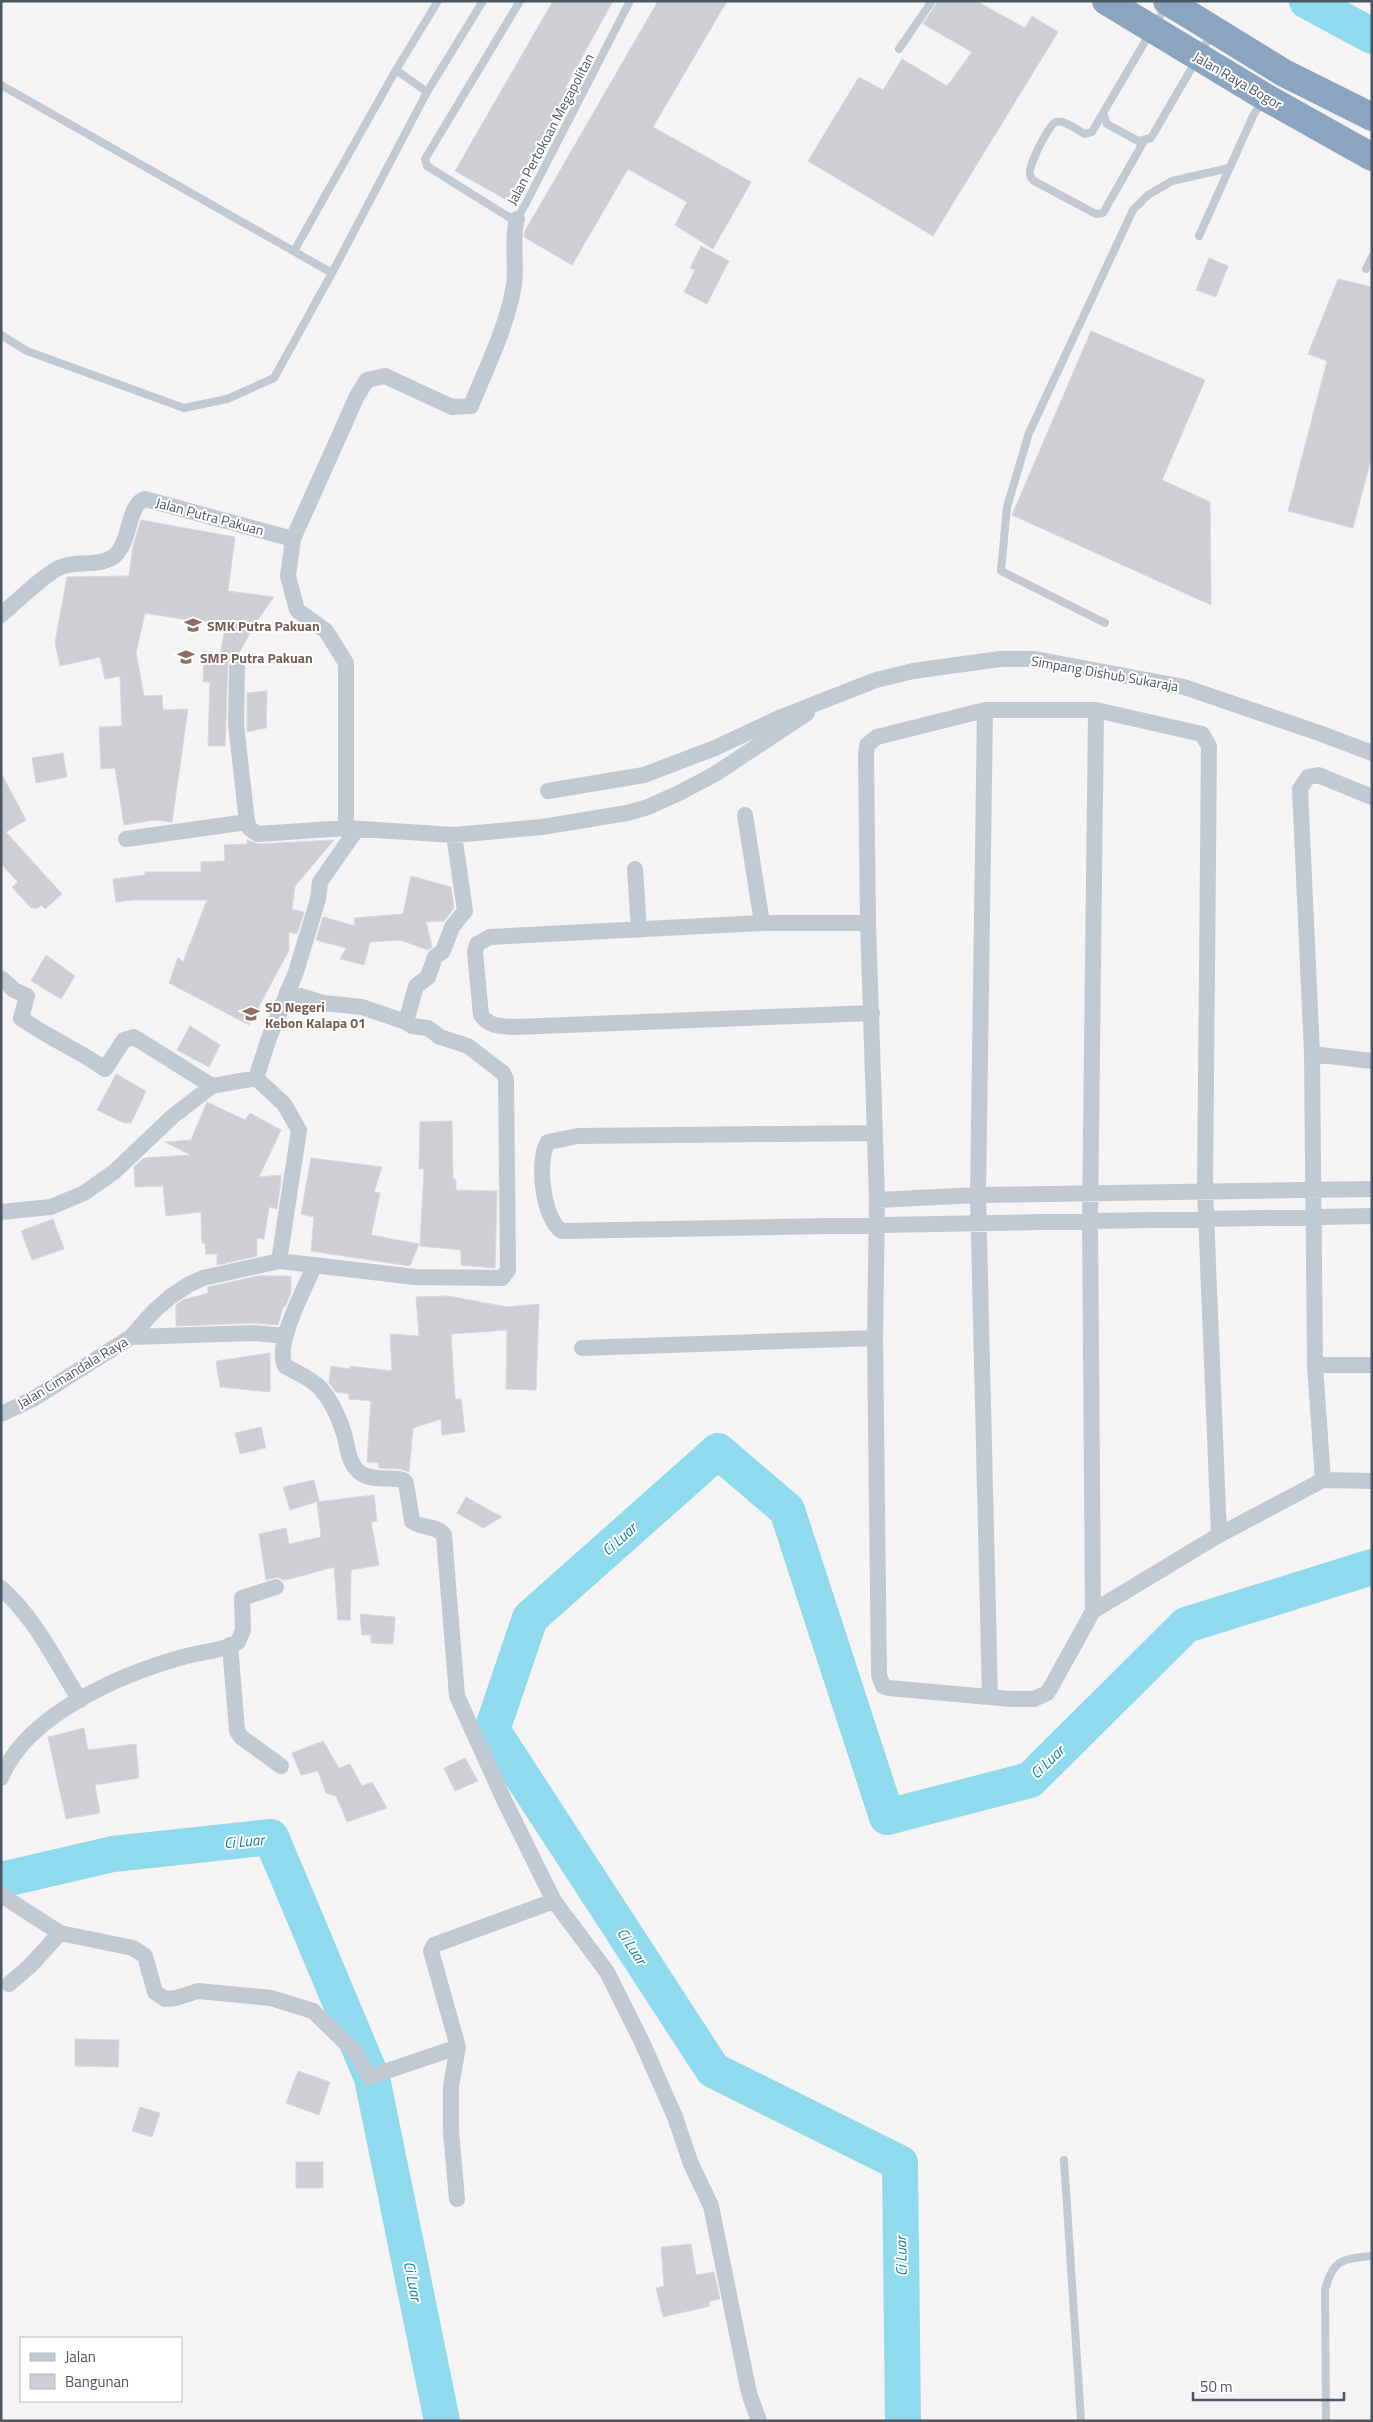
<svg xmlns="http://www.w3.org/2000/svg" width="1373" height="2422" font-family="'Titillium Web',sans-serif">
<rect width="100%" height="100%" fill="#f5f3f3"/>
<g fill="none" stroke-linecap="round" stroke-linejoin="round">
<path stroke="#90daee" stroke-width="36" d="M1307 1 1372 36
M1 1880 113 1854 271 1837 372 2078 442 2421
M903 2421 900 2163 713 2070 492 1730 530 1618 718 1451 787 1510 887 1817 1030 1780 1186 1625 1372 1567"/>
</g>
<path fill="#cdcfd5" stroke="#d7d9de" d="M553 1H613L565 88 570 90 507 200 455 171Z
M658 1H727L653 127 751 182 713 249 675 225 687 202 628 169 572 265 524 237 525 231Z
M938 1H976L1025 28 1032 16 1058 32 933 236 808 161 859 77 883 90 902 59 947 86 972 52 923 24Z
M701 246 729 261 707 304 684 292 695 270 690 268Z
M1209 258 1228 266 1216 297 1196 290Z
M1338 279 1372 287V455L1353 528 1288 511 1327 361 1308 354Z
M1091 331 1205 380 1162 480 1210 502 1211 605 1012 515Z
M141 520 235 537 228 591 274 597 256 622 237 657 228 662 225 746H208L210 682H203L204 658 219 663 225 626 145 613 136 653 144 696 162 695 163 710 188 709 172 822 154 820 124 825 115 768 101 769 99 727 122 726 120 676 105 679 100 657 60 666 55 643 67 577 129 576 133 546Z
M267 691 266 728 247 732V693Z
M63 753 67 777 36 783 32 758Z
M1 773 26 820 6 832 62 894 45 909 41 905 38 908H31L12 887 18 882 1 864Z
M247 840 259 844 334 840 295 886 292 909 304 912 297 934 289 932V950L249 1025 169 983 178 957 183 962 207 900H133L116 902 113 879 145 875V872H201V862L225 861 224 845 247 844Z
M411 876 451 887 454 908 444 921 426 922 432 947 428 950 400 940 370 942 364 965 340 959 346 948 316 940 323 917 355 926 354 918 403 914Z
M46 955 75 976 61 999 31 981Z
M190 1026 220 1045 209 1067 177 1050Z
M116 1074 146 1091 131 1123H124L97 1110Z
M207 1102 245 1120 250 1113 281 1130 259 1177 281 1175V1180L277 1209 269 1207 264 1239 257 1238V1256L217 1265V1254H206L205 1243H202L201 1212 166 1216 163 1186 135 1187 134 1167 144 1158 191 1155 165 1142 191 1140Z
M452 1121 453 1179 456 1180V1190L497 1191 495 1268 461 1265V1250L420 1246 424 1169H419L420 1122Z
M311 1158 382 1167 374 1192 380 1193 371 1235 419 1244 410 1266 311 1251 314 1217 301 1214Z
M53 1219 64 1249 32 1260 21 1231Z
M258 1276H291V1293L285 1307H283L278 1325 254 1323 176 1326V1305L183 1300 208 1293V1287Z
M448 1296 507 1307 539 1304 536 1390 506 1389 507 1330 451 1334 455 1399H461L465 1432 442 1435 441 1419 413 1428 409 1472 400 1469 379 1468V1463L367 1462 371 1401 349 1399V1394L336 1392 329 1383 331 1366 350 1369V1366L392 1371 390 1334 419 1336 416 1297Z
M270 1353V1392L220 1387 216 1361Z
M261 1427 266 1448 240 1454 235 1433Z
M314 1480 319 1501 290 1510 283 1487Z
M374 1495 377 1521 371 1522 379 1565 351 1570 350 1620H338L334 1567 290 1579 283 1580 278 1577 266 1580 259 1534 286 1528 289 1544 321 1537 317 1502Z
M466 1497 502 1517 483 1528 457 1513Z
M360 1614 395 1617 393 1644 371 1643V1635H362Z
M84 1728 88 1750 136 1744 139 1778 95 1785 100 1813 66 1819 48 1737Z
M323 1741 339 1768 350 1764 362 1786 372 1782 387 1808 347 1822 336 1796 326 1793 318 1771 301 1775 292 1753Z
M465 1758 478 1781 455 1791 444 1768Z
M75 2039 119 2040 118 2067 75 2066Z
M298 2071 330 2082 319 2115 286 2103Z
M140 2107 160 2113 152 2137 132 2131Z
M296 2162H323V2188H296Z
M691 2244 696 2275 714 2272 720 2299 709 2301 710 2306 663 2317 656 2288 664 2286 661 2247Z"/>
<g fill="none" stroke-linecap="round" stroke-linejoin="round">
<path stroke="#c1cad2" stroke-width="8" d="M520 1 425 159 427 166 512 219H517L525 205 630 1
M1166 6 1103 113 1107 124 1138 141 1151 138 1212 33
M899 49 932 1
M396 70 427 92
M1 85 332 273
M1103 113 1092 132 1085 134C1078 131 1064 119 1056 122 1049 124 1028 166 1030 174 1030 177 1032 179 1034 181L1096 214 1103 213 1144 141
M1199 236 1253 116 1263 100
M294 251 396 70 438 1
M1366 269 1372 257
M1 335 27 351 184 408 227 399 274 378 332 273 427 92 483 1
M1105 623 1001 571 1007 507 1029 433 1133 210 1148 195 1172 181 1229 168
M1064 2160 1081 2421
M1326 2421 1325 2290C1333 2259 1342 2259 1372 2256"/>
<path stroke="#c1cad2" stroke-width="16" d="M1 615C14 604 47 572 61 567 77 560 97 567 113 557 131 545 127 504 145 499L293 539
M237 667 236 724 247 822 250 829 258 834 346 828 454 835 542 827 627 813 648 807 679 793 715 774 807 713
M985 710 978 1195 990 1697
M548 791 644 775 715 748 779 718 876 680 913 671 1000 659H1035L1184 687 1319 733 1372 753
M745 815 762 923
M346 828V663L326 631 297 610 288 576 293 539 357 396 367 380 385 376 452 407 471 406C487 366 507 327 514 285 517 263 511 241 517 219
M126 839 247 822
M635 869 639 930
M868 923H762L490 937 477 944 475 952 481 1015C490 1027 500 1026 515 1027L872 1013
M2 979 14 990 27 996 21 1018C48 1038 79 1050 105 1069L124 1040 134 1037 212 1086
M287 992 323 1003 362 1007 406 1022
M1312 1054 1372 1061
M874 1133 578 1136 548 1142C536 1160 543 1220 562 1231L1372 1216
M877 1200 978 1195 1372 1189
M1 1212 51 1207 84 1193 114 1172 173 1116 212 1086 256 1078 269 1038 296 972 318 899 320 882 357 829
M279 1261 415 1277 502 1278 508 1270 506 1079 503 1073 468 1046 440 1037 428 1028 412 1026 406 1022 416 986 428 977 435 957 443 951 452 927 465 911 454 835
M314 1266C305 1289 274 1344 285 1366 297 1373 311 1378 321 1389 332 1402 340 1420 345 1437 348 1450 349 1466 362 1474 374 1481 390 1477 403 1480L406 1483 412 1521C422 1529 437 1525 444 1535L457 1696 505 1802 554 1901 607 1972 642 2042 675 2117 691 2164 711 2206 749 2393 759 2421
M131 1337 254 1333 285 1336
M582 1348 875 1338
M1315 1365 1312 1054 1300 789 1308 777 1318 775 1372 797
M1 1414 33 1399 131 1337 153 1312 170 1297 188 1285 203 1278 279 1261 299 1130 284 1104 256 1078
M1323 1480 1315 1365H1372
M1219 1535 1205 1190 1209 746 1202 734 1096 710H985L877 737 867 745 866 756 868 923 877 1200 875 1338 879 1675 883 1686 889 1688 1011 1699H1034L1047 1693 1051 1687 1093 1611 1219 1535 1323 1480 1372 1481
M1 1588C36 1619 55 1661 80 1700
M1093 1611 1090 1220 1096 710
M230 1645 237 1731 241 1737 281 1766
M1 1778C26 1715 121 1674 183 1657 200 1652 223 1651 238 1642L243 1630 242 1598 276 1587
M1 1895 60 1933 133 1948 145 1956 155 1992 165 1999 176 1998 198 1991 271 1998 313 2011 356 2053 369 2077 458 2047 431 1951 434 1945 554 1901
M9 1984 30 1966 60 1933
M457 2199 451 2132V2086L458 2047"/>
<path stroke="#8ba5c1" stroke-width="28" d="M1106 1 1265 97 1372 157
M1167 1 1284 73 1372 117"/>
</g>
<defs>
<g id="school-bare" transform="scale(1.35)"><path d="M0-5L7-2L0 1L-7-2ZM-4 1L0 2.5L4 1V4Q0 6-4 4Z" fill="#8d6e63" stroke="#fff" stroke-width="2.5" paint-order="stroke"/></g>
</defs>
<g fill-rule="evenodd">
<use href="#school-bare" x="193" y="625"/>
<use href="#school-bare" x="186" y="657"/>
<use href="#school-bare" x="251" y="1014"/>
</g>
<g text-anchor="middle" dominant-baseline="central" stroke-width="4" stroke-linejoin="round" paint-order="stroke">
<g font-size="14" fill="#4a5661" stroke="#fff">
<text transform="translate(1238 80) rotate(30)">Jalan Raya Bogor</text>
<text transform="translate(550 129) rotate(-62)">Jalan Pertokoan Megapolitan</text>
<text transform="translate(210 516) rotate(15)">Jalan Putra Pakuan</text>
<text transform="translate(1105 673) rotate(10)">Simpang Dishub Sukaraja</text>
<text transform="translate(72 1372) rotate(-31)">Jalan Cimandala Raya</text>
</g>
<g font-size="14" font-weight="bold" fill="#785e54" stroke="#fff" text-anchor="start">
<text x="207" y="625">SMK Putra Pakuan</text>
<text x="200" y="657">SMP Putra Pakuan</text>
<text x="265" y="1006">SD Negeri<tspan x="265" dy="16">Kebon Kalapa 01</tspan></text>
</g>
<g font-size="15" font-style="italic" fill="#0c7c9b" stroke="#fff">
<text transform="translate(619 1539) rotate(-42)">Ci Luar</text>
<text transform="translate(1047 1762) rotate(-44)">Ci Luar</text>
<text transform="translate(244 1841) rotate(-5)">Ci Luar</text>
<text transform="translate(632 1946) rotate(57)">Ci Luar</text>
<text transform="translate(901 2256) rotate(-91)">Ci Luar</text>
<text transform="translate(413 2281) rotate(79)">Ci Luar</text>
</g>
</g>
<rect width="1373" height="2422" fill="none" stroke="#4a5661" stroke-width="5"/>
<rect x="20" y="2337" width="162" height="65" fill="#ffffff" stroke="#b7bbc0"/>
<rect x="30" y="2353" width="25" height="8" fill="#c1cad2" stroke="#b7bbc0"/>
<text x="65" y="2362" font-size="15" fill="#4a5661">Jalan</text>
<rect x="30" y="2374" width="25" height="15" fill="#cdcfd5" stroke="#b7bbc0"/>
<text x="65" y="2387" font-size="15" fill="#4a5661">Bangunan</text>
<path d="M1193 2392v8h151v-8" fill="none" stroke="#4a5661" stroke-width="2.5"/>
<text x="1200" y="2392" font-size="15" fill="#4a5661" stroke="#ffffff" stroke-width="4" paint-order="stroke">50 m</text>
</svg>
